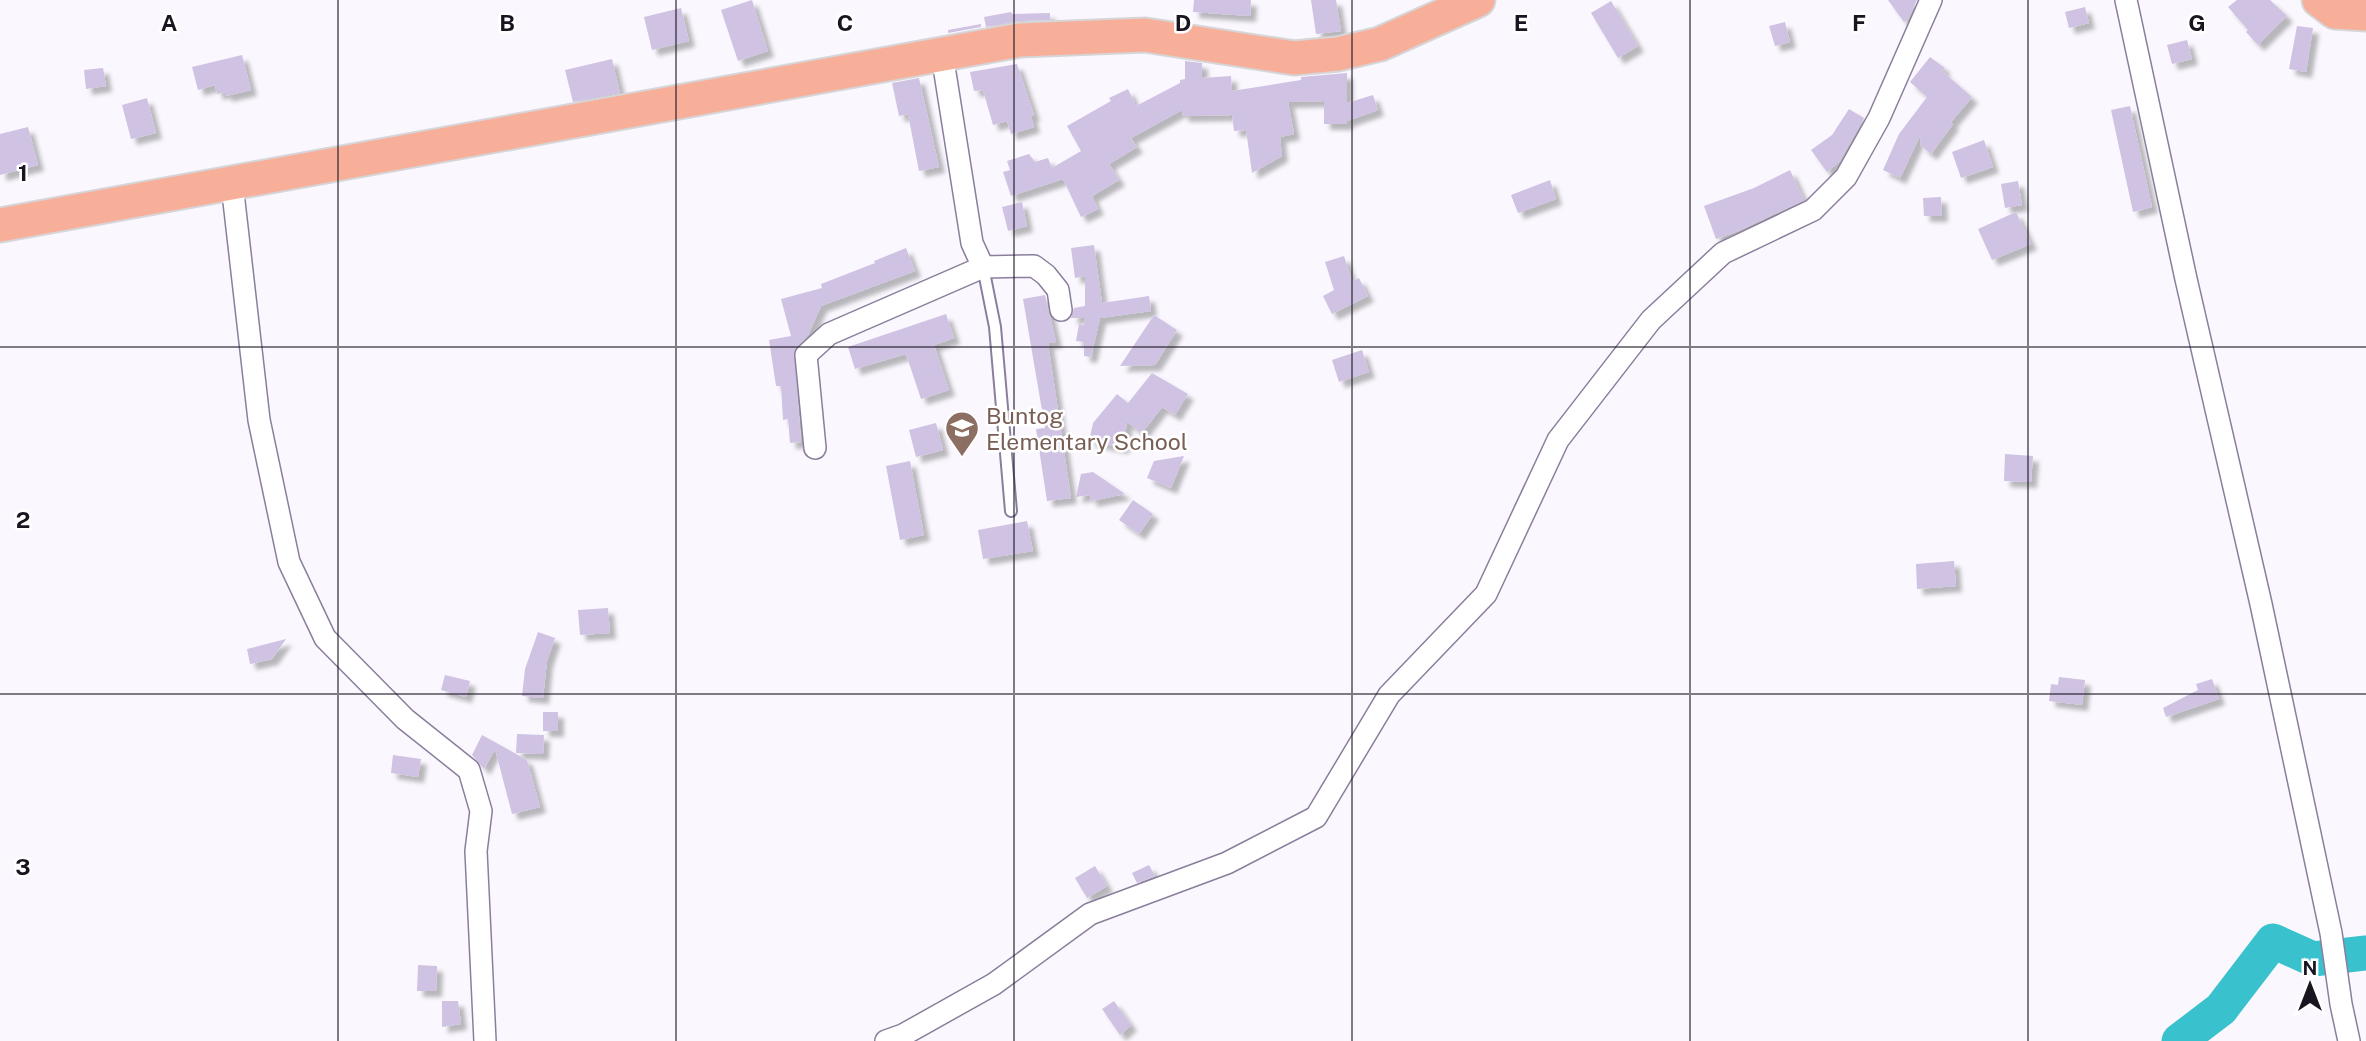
<svg xmlns="http://www.w3.org/2000/svg" width="2366" height="1041" font-family="'Public Sans',sans-serif">
<defs>
<filter id="shadow"><feDropShadow dx="6" dy="6" stdDeviation="2" flood-color="#0004"/></filter>
</defs>
<rect width="100%" height="100%" fill="#faf8fe"/>
<g fill="none" stroke-linecap="round" stroke-linejoin="round">
<path stroke="#39c1ce" stroke-width="35" d="M2179 1041 2221 1009 2273 941 2313 959 2366 953"/>
</g>
<path fill="#cfc2e3" filter="url(#shadow)" d="M752 0 768 51 738 61 721 10Z
M1194 0H1251L1250 16 1193 12Z
M1311 0H1336L1341 31 1316 34Z
M1888 0H1917L1908 19 1904 22Z
M2237 0H2270L2287 16 2258 45 2246 32 2248 30 2228 7Z
M1611 1 1638 46 1618 58 1591 13Z
M2085 7 2089 23 2069 28 2065 12Z
M681 8 689 41 652 50 644 17Z
M1011 12 1012 14 1050 13V20L1019 21 986 27 984 17Z
M1785 22 1790 42 1775 46 1769 26Z
M981 24V27L948 33V30Z
M2297 26 2313 28 2306 72 2289 69Z
M2187 40 2192 59 2172 64 2167 45Z
M242 55 251 90 226 96 225 92 217 94 215 85 198 90 192 67Z
M1930 57 1945 68 1942 71 1972 97 1951 122 1953 124 1931 154 1921 146 1920 136 1900 178 1883 170 1899 134 1927 97 1910 82Z
M612 59 620 93 573 102 565 70Z
M1185 61 1202 63V78L1231 76 1232 91 1301 80V77L1347 73V103L1373 95 1378 110 1347 121V124H1324V101L1288 102 1294 134 1280 137 1282 156 1252 173 1246 130 1234 131 1232 115 1183 116 1182 110 1131 138 1137 147 1109 164 1119 180 1092 196 1098 209 1081 217 1063 179 1011 196 1003 172 1010 170 1007 161 1029 154 1035 162 1048 158 1052 168 1081 151 1067 126 1111 101 1109 98 1128 89 1136 106 1180 83V80L1185 79Z
M1017 64 1034 115 1031 116 1034 127 1011 134 1007 121 993 125 983 90 974 91 970 72Z
M103 68 106 86 86 89 84 70Z
M919 78 939 167 919 171 908 114 899 116 892 83Z
M147 98 156 133 131 139 122 105Z
M2130 106 2152 207 2133 212 2111 110Z
M1849 109 1864 118 1839 162 1827 172 1811 150 1832 135Z
M28 127 38 165 0 175V134Z
M1984 140 1993 167 1961 178 1952 152Z
M1790 170 1804 200 1738 231 1716 239 1704 206 1754 188Z
M1550 180 1556 199 1518 213 1511 195Z
M2018 181 2022 205 2005 208 2001 184Z
M1941 197 1942 216H1924L1923 198Z
M1022 202 1027 226 1008 231 1002 207Z
M2016 212 2031 244 1992 260 1978 229Z
M1094 245 1102 303 1149 296 1151 311 1100 318 1091 357 1084 356V342L1076 341 1079 324 1084 325 1085 318H1071L1074 308 1085 306V276L1075 278 1071 248Z
M906 248 915 271 821 306 808 335 794 350 801 442 790 443 788 419 783 420 781 386H776L769 340 791 336 781 299 822 288 821 284 875 263 874 261Z
M1344 256 1352 281 1359 278 1368 296 1332 314 1323 296 1334 290 1325 262Z
M1045 295 1056 342 1048 343 1071 498 1047 501 1036 429 1045 428 1023 299Z
M946 314 954 338 934 345 949 390 921 399 906 354 855 369 848 347Z
M1154 315 1177 330 1155 365 1120 366Z
M1362 350 1369 372 1339 382 1332 360Z
M1152 373 1188 394 1175 415 1162 407 1142 433 1127 422 1123 448 1089 441 1093 423 1117 394 1128 403Z
M936 423 943 450 916 457 909 430Z
M2005 454 2033 456 2031 482 2004 481Z
M1184 456 1171 488 1147 478 1154 461Z
M910 461 924 535 900 540 886 466Z
M1093 472 1125 494 1091 501 1090 495 1076 497 1081 474Z
M1133 500 1153 514 1139 534 1119 520Z
M1027 521 1033 551 983 559 978 530Z
M1954 561 1956 586 1917 589 1916 564Z
M608 608 610 633 580 635 578 610Z
M538 632 555 638 547 661 543 698 522 696 525 669Z
M286 639 272 659 250 664 247 649Z
M445 675 470 681 466 697 441 690Z
M2059 677 2085 680 2082 705 2049 701 2051 684 2058 685Z
M2212 679 2219 699 2166 717 2163 708 2198 690 2196 684Z
M543 712H558V731H543Z
M517 734 544 735 543 754 516 753Z
M482 735 527 760 540 807 512 814 495 749 484 769 472 755Z
M393 755 421 759 418 777 391 773Z
M1149 865 1155 876 1137 883 1132 873Z
M1095 866 1107 886 1087 898 1075 878Z
M418 965 437 966 436 991H417Z
M442 1001H458L461 1024 442 1027Z
M1114 1001 1131 1025 1120 1035 1102 1009Z"/>
<g fill="none" stroke-linecap="round" stroke-linejoin="round">
<g stroke="#8a7e9c" stroke-width="14">
<path id="lane" d="M983 267 995 327 1011 511"/>
</g>
<g stroke="#8a7e9c" stroke-width="24">
<path id="street" d="M2126 0 2186 279 2261 604 2331 933 2341 1004 2349 1041
M942 54 972 243 983 267
M232 184 259 420 289 562 325 638 405 719 469 770 481 811 476 851 485 1041
M815 448 806 355 829 334 983 267 1034 266 1046 275 1058 290 1061 310
M886 1041 903 1035 994 984 1090 914 1227 863 1316 817 1389 695 1486 594 1558 440 1651 320 1723 253 1813 210 1846 177 1879 118 1931 0"/>
</g>
<g stroke="#d6d5d7" stroke-width="37">
<path id="primary" d="M2319 0 2335 12 2366 14
M0 225 1020 40 1145 35 1294 58 1338 54 1380 44 1478 0"/>
</g>
<use href="#lane" stroke="#fff" stroke-width="10"/>
<use href="#street" stroke="#fff" stroke-width="21"/>
<use href="#primary" stroke="#f8af9a" stroke-width="33"/>
</g>
<path fill="none" stroke="#191420" stroke-width="2" stroke-opacity="0.55" d="M338 0V1041M676 0V1041M1014 0V1041M1352 0V1041M1690 0V1041M2028 0V1041M0 347H2366M0 694H2366"/>
<defs>
<g id="school-pin" transform="scale(1.75)"><path d="M0 17L-7.5 6A9.5 9.5 0 1 1 7.5 6Z" fill="#8d6e63" stroke="#fff"/><path d="M0-5L7-2L0 1L-7-2ZM-4 1L0 2.5L4 1V4Q0 6-4 4Z" fill="#fff"/></g>
</defs>
<g fill-rule="evenodd">
<use href="#school-pin" x="962" y="428"/>
</g>
<g text-anchor="middle" dominant-baseline="central" stroke-width="5" stroke-linejoin="round" paint-order="stroke">
<g font-size="23" fill="#785e54" stroke="#fff" text-anchor="start">
<text x="986" y="415">Buntog<tspan x="986" dy="26">Elementary School</tspan></text>
</g>
</g>
<g font-size="23" text-anchor="middle" font-weight="bold" fill="#191420" stroke="#fff" stroke-width="5" stroke-linejoin="round" paint-order="stroke">
<text x="169" y="31">A</text>
<text x="507" y="31">B</text>
<text x="845" y="31">C</text>
<text x="1183" y="31">D</text>
<text x="1521" y="31">E</text>
<text x="1859" y="31">F</text>
<text x="2197" y="31">G</text>
<text x="23" y="181">1</text>
<text x="23" y="528">2</text>
<text x="23" y="875">3</text>
</g>
<g transform="translate(2310 985)" stroke="#ffffff" stroke-width="5" paint-order="stroke">
<path d="M0-5L12 26L0 18L-12 26Z" fill="#191420"/>
<text y="-10" font-size="19" font-weight="bold" text-anchor="middle" fill="#191420">N</text>
</g>
</svg>
